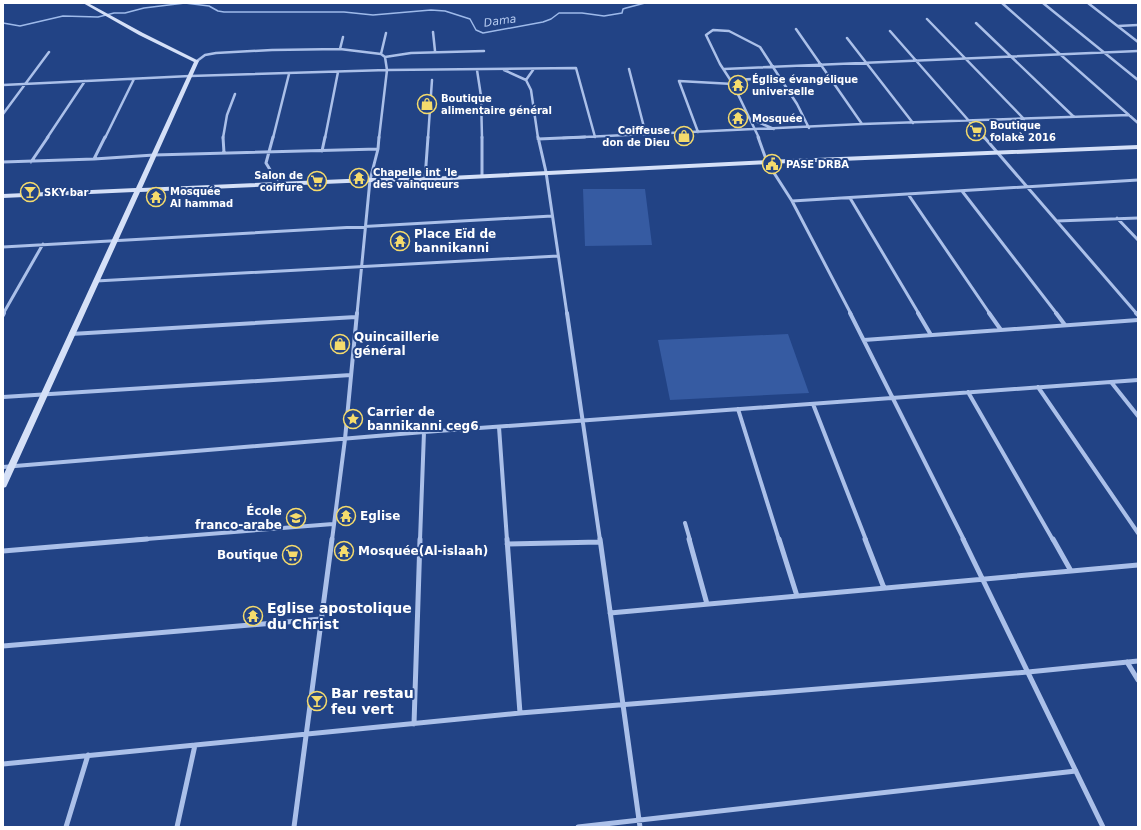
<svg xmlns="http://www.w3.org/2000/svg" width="1141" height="830" font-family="'DejaVu Sans',sans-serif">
<rect width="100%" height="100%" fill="#224385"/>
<path fill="#365ba2" d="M583 189H645L652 245 585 246Z
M788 334 809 393 670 400 658 340Z"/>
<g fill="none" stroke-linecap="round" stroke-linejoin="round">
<path stroke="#9ebaea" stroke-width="1.5" d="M3 23 20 26 63 16 98 17 114 13H125L144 8 185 3 209 6 218 11 224 12H344L373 15 431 10 445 11 470 19 476 30 483 33 543 22 551 19 559 13H582L604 16 622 13 623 9 626 8 645 3"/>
<path stroke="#abc0e9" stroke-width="2.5" d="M1002 3 1138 123
M1043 3 1138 80
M1088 3 1138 42
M927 19 1024 119
M976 23 1074 117
M1118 26 1138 25
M796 29 862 124
M890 31 984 138
M433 32 435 51
M847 38 913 123
M340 49 343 37
M385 57 411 53 484 51
M197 61 205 55 216 53 272 50 340 49 381 54
M629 69 646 135
M724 69 1138 51
M477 70 481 96 482 138
M504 70 526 80
M533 70 526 80 531 90 538 138
M731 80 779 78
M3 85 190 76 387 70 576 68 595 137
M3 114 49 52
M751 119 774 129
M698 132 679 81 733 84
M47 138 85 81
M105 138 134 79
M223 138 227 115 235 94
M273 138 289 74
M325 138 338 72
M379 138 387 70 385 57 381 54 386 33
M428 138 432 80
M563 138 862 124 1129 115
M759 138 733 84 720 64 706 35 713 30 729 31 760 47 797 104 809 128"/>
<path stroke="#abc0e9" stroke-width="3" d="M223 137 224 153
M273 137 266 163 272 173 282 184
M482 137V176
M538 137 546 172 567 314
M758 137 767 162 792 201 851 314
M984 137 1137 314
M538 139 585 137
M322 151 325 137
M94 159 105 137
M3 162 94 159 154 155 378 149
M31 162 48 137
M425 179 428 137
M962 191 1057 314
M908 194 990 314
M850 198 919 314
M792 201 1138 180
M1117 218 1138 240
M1057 221 1138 218
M3 247 552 216
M96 281 558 256
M3 314 43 244
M357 314 370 180 378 149 379 137"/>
<path stroke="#abc0e9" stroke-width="4" d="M567 313 600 540
M850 313 964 540
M918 313 931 335
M989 313 1001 330
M1056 313 1065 325
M1136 313 1138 315
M3 315 4 313
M71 334 356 317
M864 340 1138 320
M1111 382 1138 416
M1038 387 1138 533
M968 392 1053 540
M3 397 351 375
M813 404 866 540
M738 409 779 540
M499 427 507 540
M3 467 424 432 1138 380
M685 523 690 540
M134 540 333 524
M332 540 345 439 357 313
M420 540 424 432"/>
<path stroke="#abc0e9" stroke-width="5" d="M507 539 520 713
M600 539 640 827
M689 539 707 604
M779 539 797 596
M865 539 884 588
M963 539 1103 827
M1053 539 1071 571
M507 544 600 542
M3 551 147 539
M610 613 1138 565
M3 646 321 619
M1127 662 1138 680
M414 724 420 539
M3 764 520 713 1028 672 1138 661
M66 827 88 755
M177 827 195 745
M294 827 332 539
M578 827 1076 771"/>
<path fill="#d5e0f7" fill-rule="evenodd" d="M83 3H88L143 33 199 61 142 188 370 178H409L767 160 1138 145V149L767 164 409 182H370L140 192 7 485 6 487 3 488V476L134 192 3 198V194L136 188 194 62 139 35Z"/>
</g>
<defs>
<g id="temple-ring" transform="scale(1)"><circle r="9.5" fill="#224385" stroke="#f5db6c" stroke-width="1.5"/><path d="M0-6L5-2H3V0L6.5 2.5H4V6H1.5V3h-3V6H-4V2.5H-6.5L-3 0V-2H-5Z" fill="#f5db6c"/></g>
<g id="shop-ring" transform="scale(1)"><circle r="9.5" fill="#224385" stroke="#f5db6c" stroke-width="1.5"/><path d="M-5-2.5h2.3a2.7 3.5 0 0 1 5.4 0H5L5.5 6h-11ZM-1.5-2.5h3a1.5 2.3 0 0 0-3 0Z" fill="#f5db6c"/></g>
<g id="supermarket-ring" transform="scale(1)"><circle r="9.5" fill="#224385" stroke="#f5db6c" stroke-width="1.5"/><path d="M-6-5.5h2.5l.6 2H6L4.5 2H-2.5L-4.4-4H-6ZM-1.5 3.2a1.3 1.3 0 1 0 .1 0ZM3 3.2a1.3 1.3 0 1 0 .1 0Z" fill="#f5db6c"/></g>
<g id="civic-ring" transform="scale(1)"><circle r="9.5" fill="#224385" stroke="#f5db6c" stroke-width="1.5"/><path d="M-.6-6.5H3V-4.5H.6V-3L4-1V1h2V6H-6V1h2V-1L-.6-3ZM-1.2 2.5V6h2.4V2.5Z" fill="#f5db6c"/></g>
<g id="bar-ring" transform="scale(1)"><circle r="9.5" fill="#224385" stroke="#f5db6c" stroke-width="1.5"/><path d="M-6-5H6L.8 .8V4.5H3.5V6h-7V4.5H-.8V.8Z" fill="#f5db6c"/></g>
<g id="sight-ring" transform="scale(1)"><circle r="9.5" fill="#224385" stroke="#f5db6c" stroke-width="1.5"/><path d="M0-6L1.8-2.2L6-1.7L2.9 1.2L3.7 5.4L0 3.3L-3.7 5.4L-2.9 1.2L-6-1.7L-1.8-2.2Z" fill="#f5db6c"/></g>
<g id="school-ring" transform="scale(1)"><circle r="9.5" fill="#224385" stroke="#f5db6c" stroke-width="1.5"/><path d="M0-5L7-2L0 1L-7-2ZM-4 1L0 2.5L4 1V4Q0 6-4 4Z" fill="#f5db6c"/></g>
</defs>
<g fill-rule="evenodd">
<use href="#temple-ring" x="738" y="85"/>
<use href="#shop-ring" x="427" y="104"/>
<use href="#temple-ring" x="738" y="118"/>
<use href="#supermarket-ring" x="976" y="131"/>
<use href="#shop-ring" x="684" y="136"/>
<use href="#civic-ring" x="772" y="164"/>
<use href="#temple-ring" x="359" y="178"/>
<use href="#supermarket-ring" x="317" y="181"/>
<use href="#bar-ring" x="30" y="192"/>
<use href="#temple-ring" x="156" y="197"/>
<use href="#temple-ring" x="400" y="241"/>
<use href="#shop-ring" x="340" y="344"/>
<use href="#sight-ring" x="353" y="419"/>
<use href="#temple-ring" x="346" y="516"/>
<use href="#school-ring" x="296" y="518"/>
<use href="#temple-ring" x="344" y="551"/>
<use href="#supermarket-ring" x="292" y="555"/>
<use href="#temple-ring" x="253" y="616"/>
<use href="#bar-ring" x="317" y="701"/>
</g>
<g text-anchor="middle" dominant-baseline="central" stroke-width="4" stroke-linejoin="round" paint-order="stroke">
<g font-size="10" font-weight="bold" fill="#fff" stroke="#224385" text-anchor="start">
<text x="752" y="79">Église évangélique<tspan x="752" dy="12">universelle</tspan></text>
<text x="441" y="98">Boutique<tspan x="441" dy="12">alimentaire général</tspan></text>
<text x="752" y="118">Mosquée</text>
<text x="990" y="125">Boutique<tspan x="990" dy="12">folakè 2016</tspan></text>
<text x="670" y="130" text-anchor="end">Coiffeuse<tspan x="670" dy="12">don de Dieu</tspan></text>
<text x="786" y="164">PASE DRBA</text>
<text x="373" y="172">Chapelle int 'le<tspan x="373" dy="12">des vainqueurs</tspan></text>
<text x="303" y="175" text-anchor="end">Salon de<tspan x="303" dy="12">coiffure</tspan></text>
<text x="170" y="191">Mosquée<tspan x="170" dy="12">Al hammad</tspan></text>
<text x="44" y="192">SKY bar</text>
</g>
<g font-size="11" font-style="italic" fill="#b6cbf0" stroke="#224385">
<text transform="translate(500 21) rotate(-8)">Dama</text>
</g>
<g font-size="12" font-weight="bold" fill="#fff" stroke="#224385" text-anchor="start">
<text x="414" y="234">Place Eïd de<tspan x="414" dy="14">bannikanni</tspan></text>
<text x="354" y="337">Quincaillerie<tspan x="354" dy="14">général</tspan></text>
<text x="367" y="412">Carrier de<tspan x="367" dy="14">bannikanni ceg6</tspan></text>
<text x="282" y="511" text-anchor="end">École<tspan x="282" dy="14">franco-arabe</tspan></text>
<text x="360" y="516">Eglise</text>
<text x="358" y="551">Mosquée(Al-islaah)</text>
<text x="278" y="555" text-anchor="end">Boutique</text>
</g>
<g font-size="14" font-weight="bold" fill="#fff" stroke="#224385" text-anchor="start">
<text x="267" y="608">Eglise apostolique<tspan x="267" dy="16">du Christ</tspan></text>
<text x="331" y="693">Bar restau<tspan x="331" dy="16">feu vert</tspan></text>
</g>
</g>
<rect width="1141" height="830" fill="none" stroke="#ffffff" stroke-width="8"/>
</svg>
